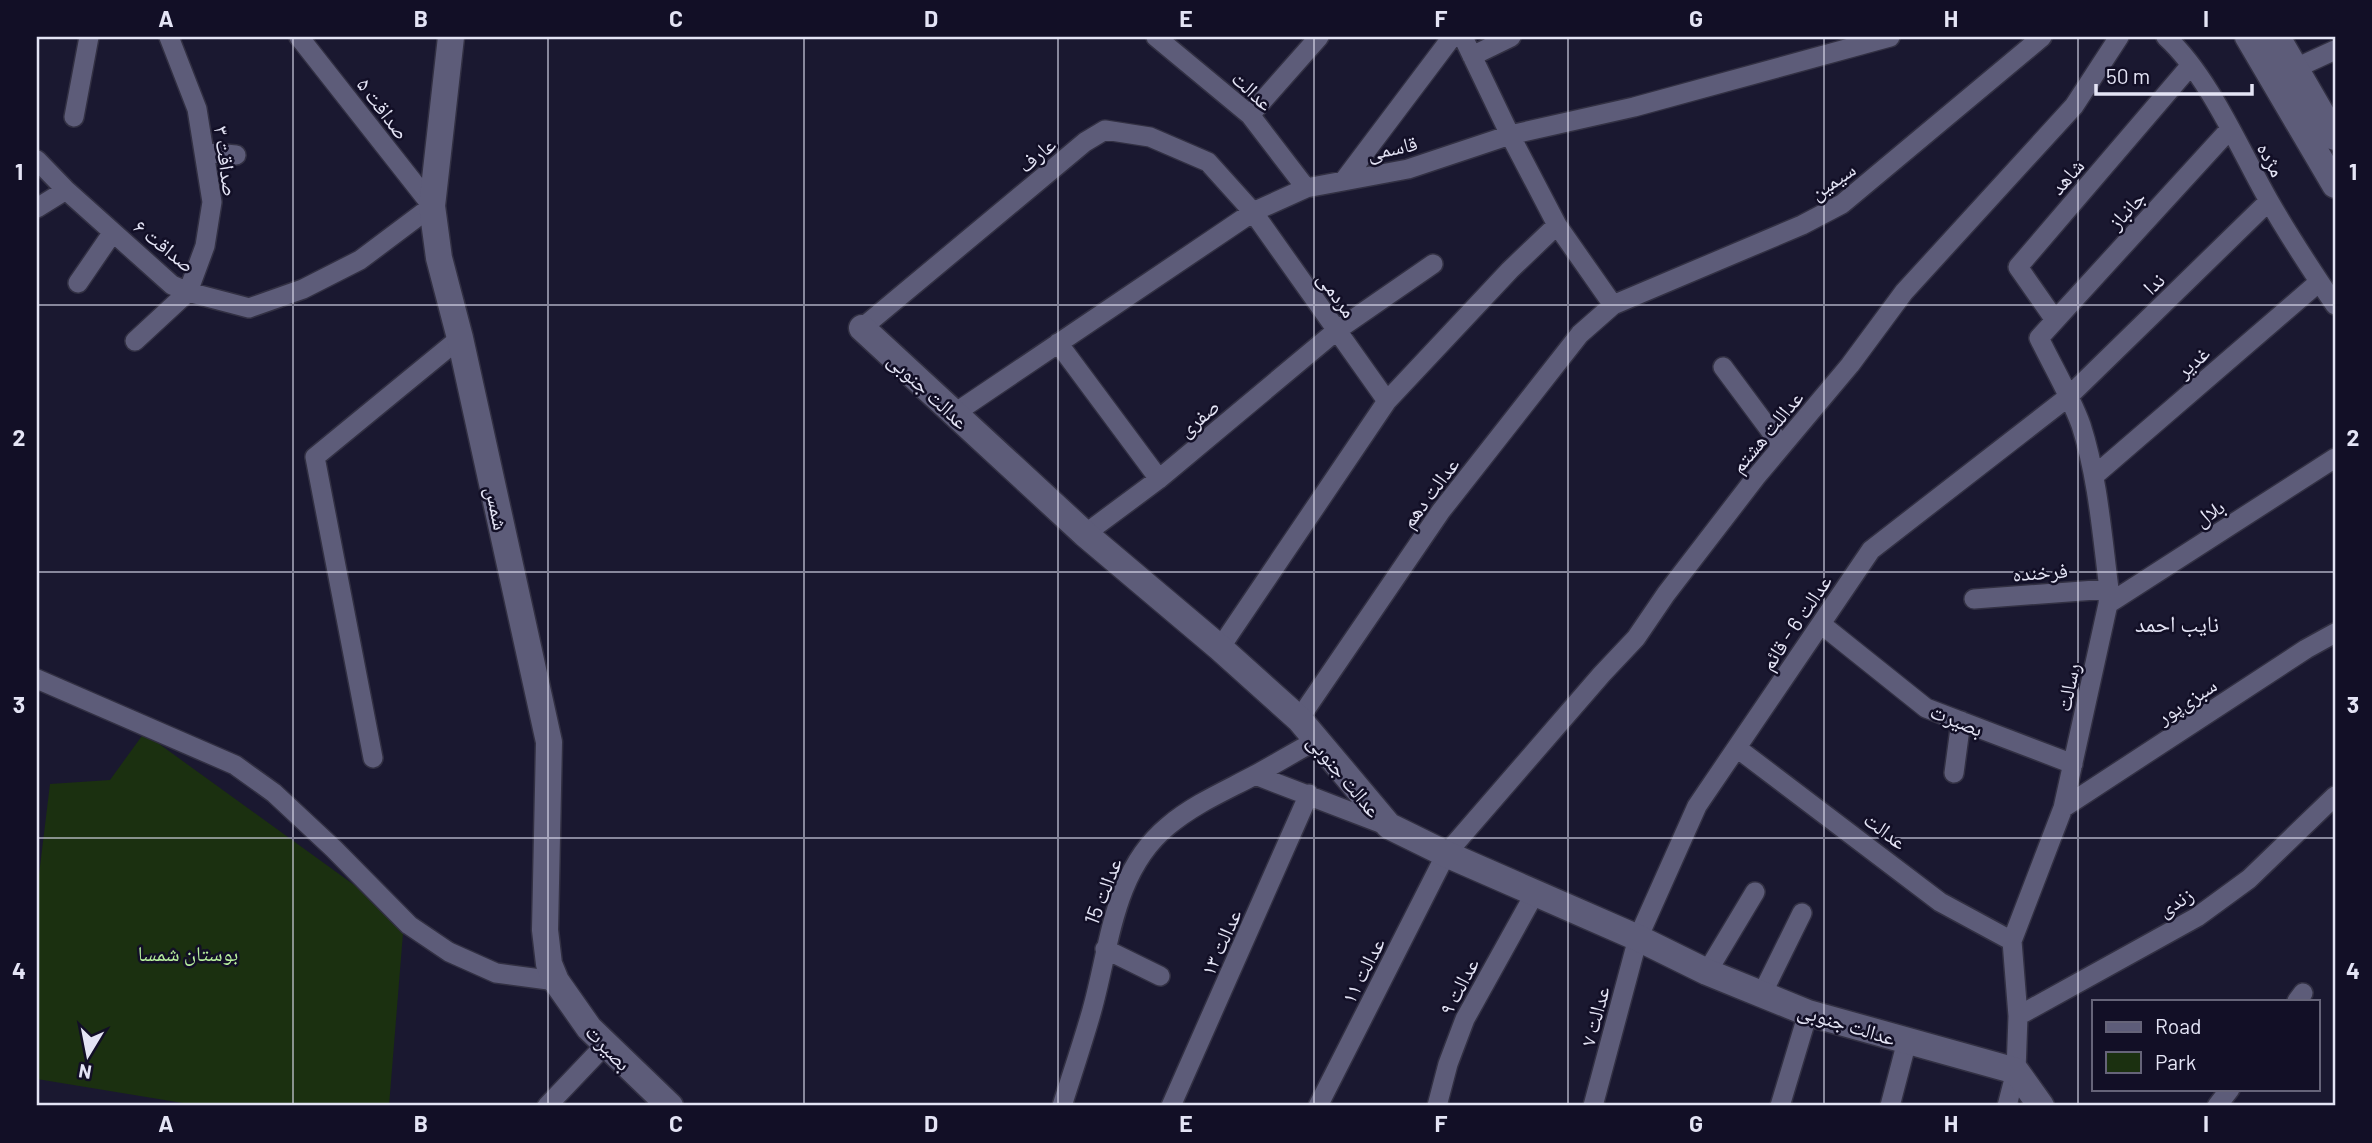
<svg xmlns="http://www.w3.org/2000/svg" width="2372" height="1143" font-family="Barlow,'Noto Naskh Arabic',sans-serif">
<rect width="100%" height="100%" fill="#1a1830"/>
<path fill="#1b3010" d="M144 733 404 921 389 1106H201L37 1079V891L50 784 110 780Z"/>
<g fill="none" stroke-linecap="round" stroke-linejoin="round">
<g stroke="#323043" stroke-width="22">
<path id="street" d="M1156 37 1250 115 1306 188
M1463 37 1510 135 1557 225 1613 305
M2166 37C2209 76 2240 150 2269 201 2289 236 2312 271 2335 305
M1472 56 1511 37
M2296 68 2335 50
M1250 115 1319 37
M74 117 89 37
M204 152 236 155
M37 160 66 190 172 285 188 292 249 308 303 289 360 260 432 206 299 37
M1345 179 1452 37
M37 208 66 190
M78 283 113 232
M2055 320 2018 267 2191 65
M862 328 1085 142 1105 130 1150 137 1208 162 1253 212 1387 401
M135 341 188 292 205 246 212 202 197 109 169 37
M1058 343 1159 479
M1723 367 1781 445
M955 413 1253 212 1306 188 1408 169 1510 135 1634 107 1890 37
M2094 476 2319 282
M1085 534 1159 479 1336 331 1433 264
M1974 599 2109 589
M2108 604 2335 458
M1821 624 1926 708 2073 764
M1220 648 1387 401 1510 270 1557 225
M37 679 235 765 274 793 334 849 409 925 449 952 496 973 556 981
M1299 719 1441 511 1580 334 1613 305 1802 225 1842 204 2042 37
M1737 748 1940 902 2012 941
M373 758 315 457 460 338
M1954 773 1961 721
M1255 775 1388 826
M2063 808 2306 649 2335 633
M1105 949 1160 976
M1707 972 1755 892
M1762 994 1802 913
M2297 1001 2303 993
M2018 1016 2197 917 2249 879 2335 796
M547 1106 605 1045
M1062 1106C1072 1074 1083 1042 1092 1010 1110 946 1113 871 1168 826 1194 804 1225 791 1255 775 1275 764 1295 752 1315 741
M1171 1106 1309 794
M1318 1106 1446 854 1602 674 1636 638 1666 594 1756 477 1850 365 1904 292 2074 106 2119 37
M1437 1106 1448 1064 1465 1019 1535 893
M1593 1106 1638 938 1697 806 1871 550 2068 397 2269 201
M1780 1106 1808 1013
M1890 1106 1907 1041
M2007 1106 2016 1071 2018 1016 2012 941 2063 808 2108 604 2109 589C2102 535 2098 478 2081 425 2070 395 2053 367 2039 338L2230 129
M2217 1106 2230 1089"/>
</g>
<g stroke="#323043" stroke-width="29">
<path id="secondary" d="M451 37 432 206 439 258 460 338 549 742 545 930 549 964 556 981 589 1028 670 1106
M2248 37 2335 185
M2277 37 2335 137
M862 328 1085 534 1220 648 1299 719 1389 826 1446 854 1638 938 1707 972 1808 1013 2016 1071 2041 1106"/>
</g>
<use href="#street" stroke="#5d5c79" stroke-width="19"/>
<use href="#secondary" stroke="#5d5c79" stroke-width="26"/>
</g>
<path fill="none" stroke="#e4e4f5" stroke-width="2" stroke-opacity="0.55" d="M293 37V1106M548 37V1106M804 37V1106M1058 37V1106M1314 37V1106M1568 37V1106M1824 37V1106M2078 37V1106M37 305H2335M37 572H2335M37 838H2335"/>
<g text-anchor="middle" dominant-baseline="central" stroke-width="5" stroke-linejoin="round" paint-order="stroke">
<g font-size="21" fill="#e4e4f5" stroke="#120f26">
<text transform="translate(1253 90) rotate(43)">عدالت</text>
<text transform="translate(384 108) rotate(53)">صداقت ۵</text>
<text transform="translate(1392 147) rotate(-12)">قاسمی</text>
<text transform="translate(1036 154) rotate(-40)">عارف</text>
<text transform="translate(2272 159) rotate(62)">مژده</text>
<text transform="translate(227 161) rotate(82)">صداقت ۳</text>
<text transform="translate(2066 176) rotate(-49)">شاهد</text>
<text transform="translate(1832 180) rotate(-34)">سیمین</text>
<text transform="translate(2126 209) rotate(-47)">جانباز</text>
<text transform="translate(165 245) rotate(39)">صداقت ۶</text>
<text transform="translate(2153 283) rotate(-44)">ندا</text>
<text transform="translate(1338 294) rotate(55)">مردمی</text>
<text transform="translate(2192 361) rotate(-41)">غدیر</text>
<text transform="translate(929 390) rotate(43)">عدالت جنوبی</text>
<text transform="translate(1198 417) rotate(-40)">صفری</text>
<text transform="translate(1766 431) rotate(-50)">عداللت هشتم</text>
<text transform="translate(1429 492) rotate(-53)">عدالت دهم</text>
<text transform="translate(498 508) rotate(78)">شمس</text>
<text transform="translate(2209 512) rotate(-33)">بلال</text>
<text transform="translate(2040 571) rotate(-4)">فرخنده</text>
<text transform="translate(1795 622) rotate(-56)">عدالت 6 - قائم</text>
<text transform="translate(2067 687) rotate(-78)">رسالت</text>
<text transform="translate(2186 700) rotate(-33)">سبزی‌پور</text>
<text transform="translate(1957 719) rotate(22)">بصیرت</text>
<text transform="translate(1345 775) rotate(50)">عدالت جنوبی</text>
<text transform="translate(1886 830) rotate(37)">عدالت</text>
<text transform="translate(1102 891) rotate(-69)">عدالت 15</text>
<text transform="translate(2175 901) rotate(-31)">زندی</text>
<text transform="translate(1220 942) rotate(-66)">عدالت ۱۳</text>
<text transform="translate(1362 970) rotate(-63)">عدالت ۱۱</text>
<text transform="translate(1458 986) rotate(-62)">عدالت ۹</text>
<text transform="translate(1594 1016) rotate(-75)">عدالت ۷</text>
<text transform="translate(1847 1023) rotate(17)">عدالت جنوبی</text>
<text transform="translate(609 1047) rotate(46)">بصیرت</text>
</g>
<g font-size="21" fill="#b8f09f" stroke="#120f26">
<text x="188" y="952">بوستان شمسا</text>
</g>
<g font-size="23" fill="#e4e4f5" stroke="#120f26">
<text x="2177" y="623">نایب احمد</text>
</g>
</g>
<rect width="2372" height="1143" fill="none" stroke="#120f26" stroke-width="77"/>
<rect x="2092" y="1000" width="228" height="91" fill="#120f26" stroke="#666479" stroke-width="2"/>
<rect x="2106" y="1022" width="35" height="10" fill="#5d5c79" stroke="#666479" stroke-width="2"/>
<text x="2155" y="1034" font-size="21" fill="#e4e4f5">Road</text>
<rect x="2106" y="1052" width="35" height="21" fill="#1b3010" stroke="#666479" stroke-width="2"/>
<text x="2155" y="1070" font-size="21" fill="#e4e4f5">Park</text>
<g transform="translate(88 1055) rotate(190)" stroke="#120f26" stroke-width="5" paint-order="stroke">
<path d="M0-5L12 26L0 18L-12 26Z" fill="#e4e4f5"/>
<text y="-10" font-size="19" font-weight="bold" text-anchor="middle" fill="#e4e4f5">N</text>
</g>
<path d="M2096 84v10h156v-10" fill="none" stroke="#e4e4f5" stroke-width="3.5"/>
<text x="2106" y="84" font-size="21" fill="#e4e4f5" stroke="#120f26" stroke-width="5" paint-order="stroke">50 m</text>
<rect x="38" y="38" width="2296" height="1066" fill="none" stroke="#e4e4f5" stroke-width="2.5"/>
<g font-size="23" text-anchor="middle" font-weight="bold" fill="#e4e4f5">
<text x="166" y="27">A</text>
<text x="421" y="27">B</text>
<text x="676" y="27">C</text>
<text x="931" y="27">D</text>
<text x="1186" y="27">E</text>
<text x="1441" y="27">F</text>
<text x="1696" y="27">G</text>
<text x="1951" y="27">H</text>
<text x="2206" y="27">I</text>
<text x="19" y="180">1</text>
<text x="2353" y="180">1</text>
<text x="19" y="446">2</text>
<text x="2353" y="446">2</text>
<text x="19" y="713">3</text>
<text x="2353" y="713">3</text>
<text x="19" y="979">4</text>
<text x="2353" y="979">4</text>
<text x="166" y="1132">A</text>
<text x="421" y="1132">B</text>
<text x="676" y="1132">C</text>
<text x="931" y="1132">D</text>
<text x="1186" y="1132">E</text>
<text x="1441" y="1132">F</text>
<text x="1696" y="1132">G</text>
<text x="1951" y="1132">H</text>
<text x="2206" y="1132">I</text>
</g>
</svg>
